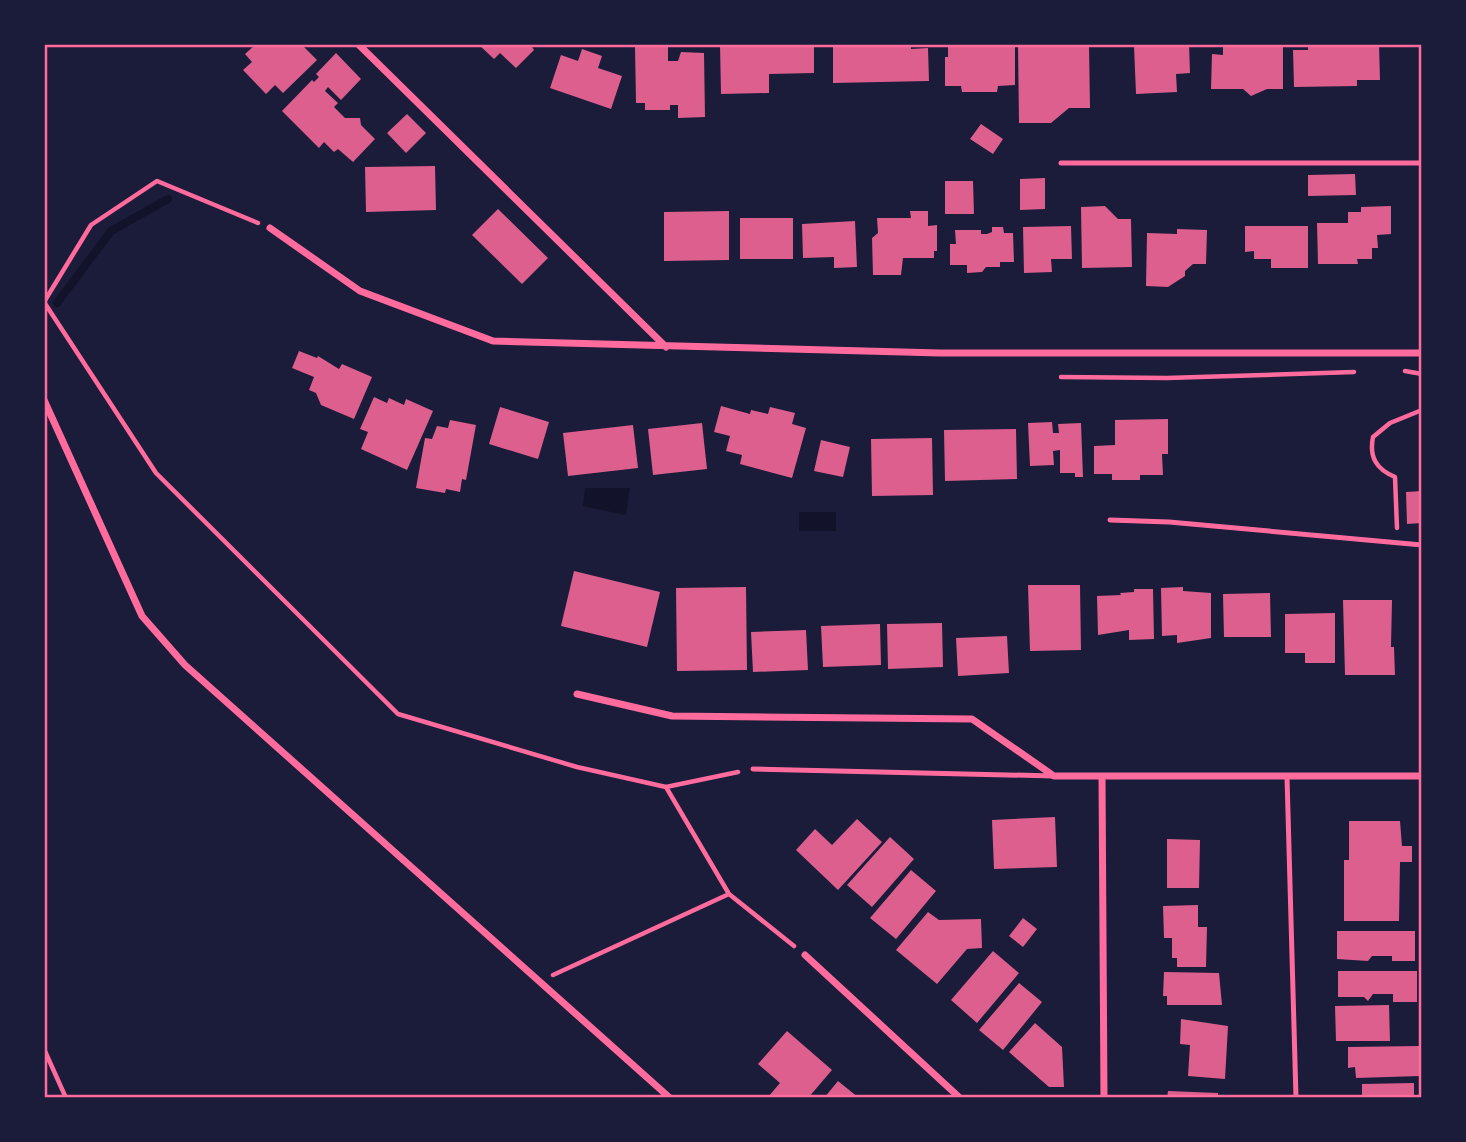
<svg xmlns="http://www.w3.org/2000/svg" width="1466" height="1142" font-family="'Titillium Web',sans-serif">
<rect width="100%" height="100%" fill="#1b1b3a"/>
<path fill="#12122b" d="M585 488H630L626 515 583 506Z
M799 512H836V531H799Z"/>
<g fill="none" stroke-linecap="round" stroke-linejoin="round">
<path stroke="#12122b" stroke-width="8" d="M57 303 111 231 168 199"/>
</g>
<path fill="#dd5f8e" d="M256 44H301L317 60 283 93 275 85 266 94 243 70 252 62 245 54Z
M478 44H535L532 47 534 50 516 68 500 53 494 59Z
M720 44H814V73L769 74V93L721 94Z
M843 44H911V49L928 48 929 81 833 83V47H843Z
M948 44H1015V85L998 86 997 92H962L961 86H945V57H948Z
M1018 44H1089L1090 108H1069L1051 123H1019Z
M1155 44H1189L1190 73 1176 74 1177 92 1136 94 1134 46Z
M1223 44H1283V89H1267L1251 96 1243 89H1211L1212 54 1223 55Z
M1308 44H1379L1380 80H1357V86L1294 87 1293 50H1308Z
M635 47H668V61H678L681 52 704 53 705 117 678 118V105H670V110H645V103H636Z
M582 49 602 56 598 68 622 76 611 109 550 88 561 55 578 61Z
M336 53 361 79 341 100 328 87 325 91 338 103 334 107 345 118H360L361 125 375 139 353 162 338 149 334 152 324 142 319 148 282 111 312 80 314 82 319 77 316 74Z
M407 114 426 133 406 153 387 133Z
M981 124 1003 139 993 154 970 139Z
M435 166 436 210 366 212 365 167Z
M1355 174 1356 195 1308 196V175Z
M1045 178V209L1020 210V179Z
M945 181H973L974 214H945Z
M1105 206 1118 219H1131L1132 267 1082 268 1081 207Z
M1391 206V234L1377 235 1378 248H1372V259H1357L1358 264H1318L1317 223H1348V212H1361V207Z
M498 209 548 258 522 284 472 235Z
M729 211V260L664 261V212Z
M910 211H928V226L937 225V251H934V258H903L901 275H873L872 238 878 233 877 218H911Z
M740 218H793V259H740Z
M855 221 857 267 834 268V257L803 258 802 224Z
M1071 226 1072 259H1051L1052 272 1024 273 1023 227Z
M1245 226H1308V268H1271V259H1254V251L1245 252Z
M992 227H1003L1004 233H1013L1014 262H1000V267H986L982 272 967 273V265H950V244H956L955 230H981V234H987L992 232Z
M1177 229 1207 230 1206 264H1193L1185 271V276L1168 287 1146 286 1147 233 1177 234Z
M299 351 317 358 318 356 339 369 342 364 372 377 354 419 321 405 316 393 309 390 314 377 292 368Z
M374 397 387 403 389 398 404 405 406 399 433 411 407 470 361 449 368 432 360 429Z
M721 406 750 414 751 410 768 414 770 407 795 413 792 424 806 428 792 478 740 464 742 455 726 451 730 436 714 432Z
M500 407 549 422 538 459 489 444Z
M1168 419V454H1162L1163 475H1140V480H1112V474H1094V446L1115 445V420Z
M450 420 476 425 466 480 462 479 460 492 446 489 445 493 416 488 425 438 432 439 437 426 448 428Z
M1052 422 1053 433H1059L1058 424 1081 423 1083 477H1075V473H1060V450L1053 451 1054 465 1030 466 1028 423Z
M702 423 707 469 653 475 648 429Z
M633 425 638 468 568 476 563 433Z
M1016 429 1017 479 945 481 944 430Z
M932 438 933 495 872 496 871 439Z
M821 440 850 447 843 477 814 471Z
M1422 491V523L1407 524 1406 492Z
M574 571 660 592 647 647 561 626Z
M1028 585H1080L1081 650 1030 651Z
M746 587 747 670 677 671 676 588Z
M1183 587V591L1211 593V638L1177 643V635L1162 636 1161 588Z
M1134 589H1153L1154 639 1129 640V630L1098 635 1097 596 1121 595 1120 593 1134 592Z
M1270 593 1271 637H1224L1223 594Z
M1343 600H1392L1391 647H1394L1395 675H1345Z
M1335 613V663H1305V653H1285V614Z
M942 623 943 667 888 669 887 624Z
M880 624 881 665 823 667 821 626Z
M806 630 808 670 753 672 751 632Z
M1007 636 1009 673 958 676 956 638Z
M1055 817 1057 867 994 869 992 820Z
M857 819 882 842 838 890 796 850 815 829 832 845Z
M1349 821H1400L1402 846H1412V862H1400L1399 921H1344V860H1349Z
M890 837 914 859 872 907 847 885Z
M1167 839 1200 840 1199 888H1167Z
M911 870 936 891 896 939 870 918Z
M1198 905V927H1207L1206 967H1177V958H1172V938H1164L1163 906Z
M928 912 939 920 981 919 982 948 967 949 937 984 896 950Z
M1023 918 1037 929 1023 947 1009 936Z
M1337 931H1415V961H1392V956H1372L1368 961 1337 959Z
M993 951 1019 973 977 1023 951 1000Z
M1338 971H1417V1002H1393V994H1373L1368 1001 1364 997H1338Z
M1164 972 1219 973 1222 1005H1167V996H1163Z
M1019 983 1042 1002 1003 1050 979 1030Z
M1389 1005 1390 1041H1336L1335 1006Z
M1181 1019 1228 1026 1225 1079 1188 1076 1190 1045 1180 1044Z
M1035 1023 1062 1047 1064 1087H1049L1009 1052Z
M787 1031 832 1070 808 1098 768 1097 780 1083 758 1064Z
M1419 1046 1420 1076 1356 1078 1355 1067 1348 1068V1047Z
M838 1081 859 1098H824Z
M1414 1083V1098H1362V1084Z
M1168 1091 1218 1093V1098H1167Z"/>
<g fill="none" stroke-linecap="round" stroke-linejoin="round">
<path stroke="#ff6b9d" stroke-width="4.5" d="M258 223 157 181 91 225 44 302 156 473 398 714 577 767 666 787 729 894 794 946
M1405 371 1422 374
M1061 377 1167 378 1354 372
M1397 528 1395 477C1376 469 1369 457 1373 437L1390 423 1422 410
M666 787 738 772
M553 975 729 894
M44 1049 66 1098"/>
<path stroke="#ff6b9d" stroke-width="5" d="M1061 163H1422
M1110 520 1169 522 1422 545
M753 769 1054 776
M1287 777 1296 1098"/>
<path stroke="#ff6b9d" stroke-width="7" d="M358 44 666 347
M270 228 360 291 493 341 940 353H1422
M44 400 142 616 185 665 670 1098
M577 694 672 716 972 719 1054 776H1422
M1102 776 1104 1098
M805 955 960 1098"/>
</g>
<rect width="1466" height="1142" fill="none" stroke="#1b1b3a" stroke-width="91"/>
<rect x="46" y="46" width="1374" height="1050" fill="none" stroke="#ff6b9d" stroke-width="2.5"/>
</svg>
